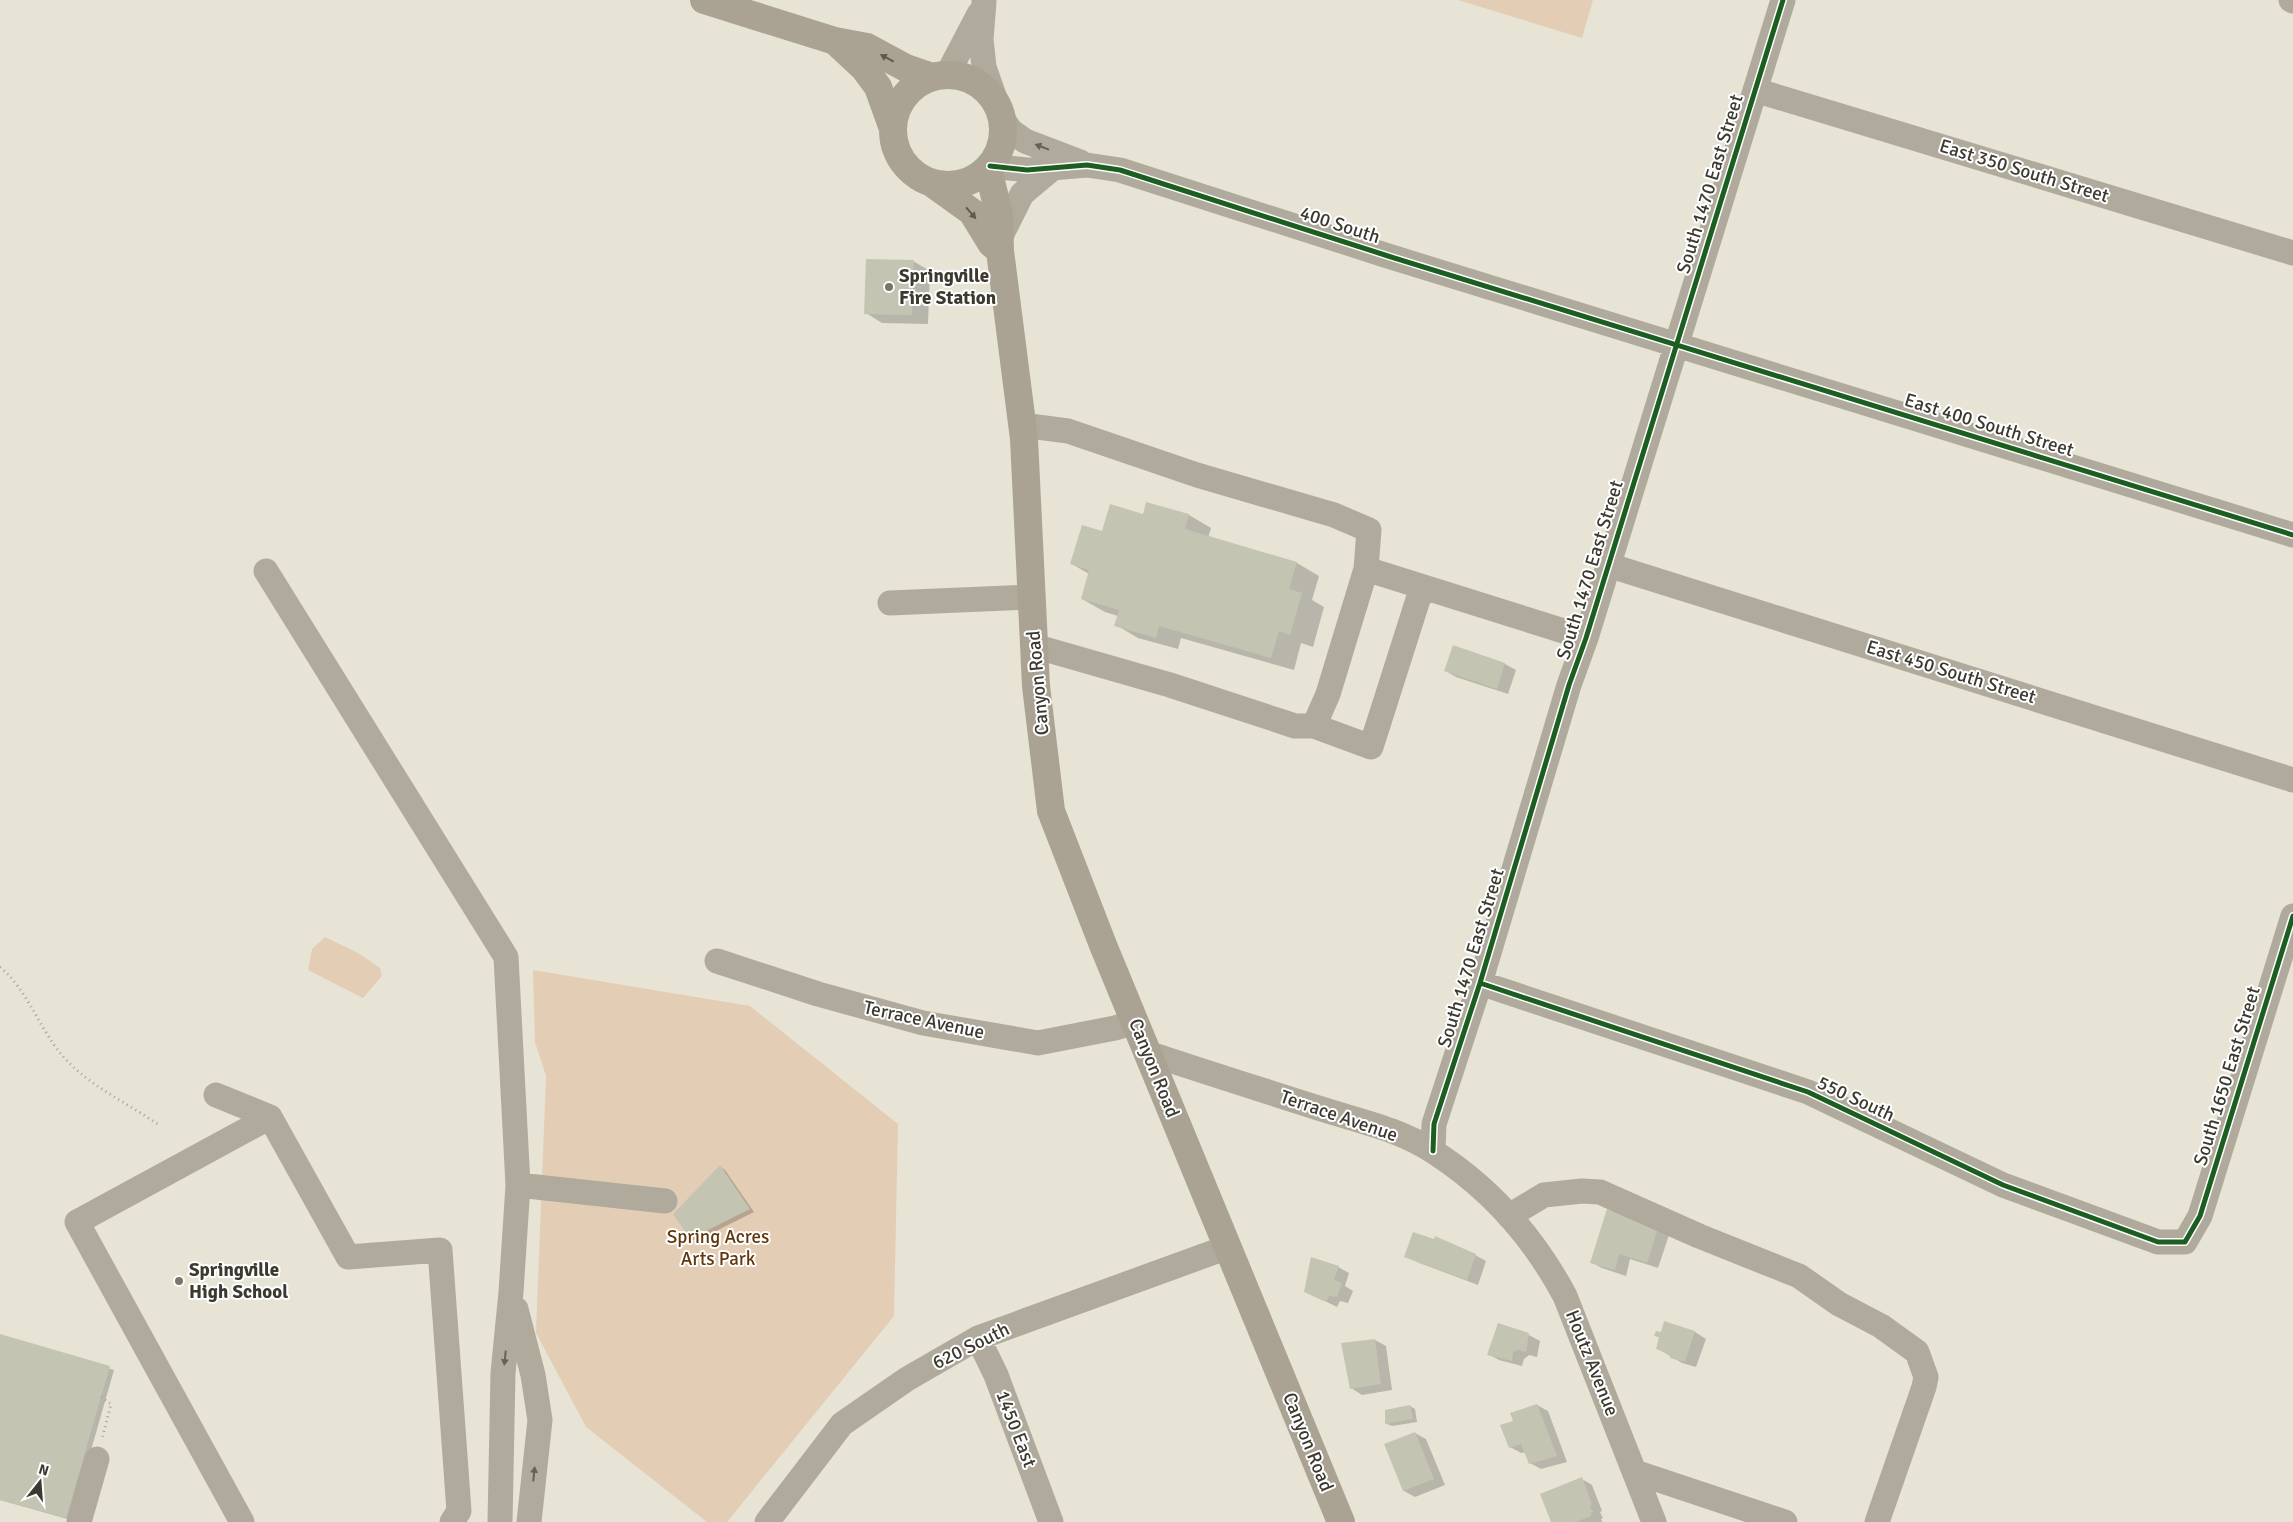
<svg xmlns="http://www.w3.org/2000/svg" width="2293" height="1522" font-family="Signika,sans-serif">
<rect width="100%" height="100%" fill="#e7e4d5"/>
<path fill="#e4cdb5" d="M1458 0H1593L1582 38Z
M325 937 360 954 380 968 382 976 363 998 308 970 312 949Z
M533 970 750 1006 898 1124 894 1316 727 1522H707L586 1427 536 1333 546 1076 535 1042Z"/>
<path fill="#0003" d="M913 261 930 271 928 324 882 323 866 313Z
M1147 503 1189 515 1211 528 1208 538 1297 563 1319 576 1312 600 1324 607 1313 647 1301 643 1294 670 1181 638 1178 649 1138 638 1116 625 1118 616 1105 612 1082 599 1089 574 1072 564 1103 533 1144 515Z
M1453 647 1505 664 1516 670 1508 694 1456 677 1446 671Z
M721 1167 725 1170 754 1212 696 1241 690 1238Z
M1607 1210 1670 1232 1658 1268 1630 1259 1626 1276 1602 1268 1591 1262Z
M1475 1255 1486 1261 1478 1285 1417 1262 1406 1256Z
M1311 1258 1338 1267 1349 1273 1345 1286 1353 1291 1348 1303 1340 1301 1337 1307 1305 1291Z
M1665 1323 1695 1332 1706 1339 1696 1367 1682 1363 1657 1348 1660 1338 1656 1336 1662 1334Z
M0 1335 114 1370 71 1520 0 1500Z
M1529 1335 1540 1341 1537 1357 1529 1355 1524 1359 1522 1366 1499 1360 1488 1354Z
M1375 1340 1386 1346 1392 1390 1362 1395 1351 1388Z
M1537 1405 1548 1411 1567 1462 1541 1469 1530 1463 1526 1452 1521 1453 1510 1447 1514 1422Z
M1410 1406 1415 1409 1417 1422 1392 1426 1387 1424Z
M1415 1433 1426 1439 1445 1485 1415 1497 1404 1491 1385 1445Z
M1582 1479 1592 1485 1602 1511 1600 1512 1603 1518 1601 1519 1602 1522H1552Z"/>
<path fill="#c4c4b3" d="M866 259 914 260 912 315 864 314Z
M1146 502 1189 514 1185 529 1297 562 1289 589 1302 593 1290 635 1279 631 1271 658 1159 626 1156 638 1114 626 1119 610 1081 599 1089 570 1070 564 1082 525 1102 531 1110 504 1143 514Z
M1453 645 1505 663 1497 689 1444 671Z
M720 1165 750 1209 690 1239 673 1214Z
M1607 1209 1659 1225 1647 1263 1619 1254 1615 1270 1590 1263Z
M1413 1232 1434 1239 1435 1236 1476 1254 1467 1280 1404 1257Z
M1311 1257 1339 1266 1334 1280 1342 1283 1337 1297 1329 1296 1326 1302 1304 1292Z
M1664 1321 1695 1331 1685 1362 1670 1358 1671 1355 1656 1349 1659 1337 1654 1336 1656 1331 1661 1332Z
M1498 1323 1529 1333 1526 1352 1518 1350 1513 1352 1512 1361 1487 1355Z
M0 1334 110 1366 66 1518 0 1500Z
M1375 1339 1381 1384 1350 1389 1341 1343Z
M1537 1404 1557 1456 1529 1464 1521 1444 1509 1448 1500 1425 1513 1421 1510 1413Z
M1410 1405 1413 1419 1385 1424V1410Z
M1415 1432 1434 1479 1403 1491 1384 1444Z
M1582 1477 1592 1505 1590 1506 1593 1512 1591 1513V1516L1576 1522H1551L1540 1494Z"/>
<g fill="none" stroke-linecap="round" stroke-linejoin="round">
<path stroke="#a8a398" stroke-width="3" stroke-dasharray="1 4" stroke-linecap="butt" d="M0 967C26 989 37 1022 57 1049 81 1082 126 1102 159 1125
M101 1397 111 1404 102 1439"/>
<path stroke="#b0aa9d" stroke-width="25" d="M2291 0 2293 1
M984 2 981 39 984 67 999 110
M947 75 979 14
M1755 90 2293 253
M1002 118 1011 131 1025 141 1080 162
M990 166 1027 170 1087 165 1120 170 1388 256 2293 535
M1001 236 1022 194 1053 168
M1022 425 1068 431 1197 475 1334 515 1369 530 1366 569
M1608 565 2293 780
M266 571 506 957 518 1185 511 1292 503 1373 500 1522
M890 603 1032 597
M1034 646 1170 685 1295 726H1314L1328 694 1366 569 1586 638
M1314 726 1371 747 1422 587
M717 961 818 994 923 1023 1038 1043 1115 1028 1135 1022
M1480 983 1808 1092 2003 1185 2158 1242H2185L2200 1216 2293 916
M1148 1053C1208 1073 1268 1092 1328 1111 1364 1122 1403 1131 1434 1152 1490 1188 1534 1238 1565 1296L1654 1522
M216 1095 270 1117 348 1257 440 1250 459 1511 452 1522
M1433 1151 1434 1124 1480 983 1569 685 1586 638 1783 0
M518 1185 665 1201
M1509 1216 1544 1195 1582 1191 1600 1192 1699 1236 1799 1276 1839 1304 1881 1326 1917 1352 1926 1377 1924 1387 1877 1522
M516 1309 533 1375 540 1420 529 1522
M978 1338 996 1375 1051 1522
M1635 1472 1785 1522
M79 1522 97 1459
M242 1522 77 1222 270 1117
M767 1522 842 1424 907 1379 978 1338 1228 1247"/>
<path stroke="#aaa394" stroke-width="28" d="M704 0 835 41 867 47 906 68 932 77
M835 41 864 68 878 87 892 126
M893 130a55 55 0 1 1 110 0a55 55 0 1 1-110 0Z
M988 169 999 214 1000 251 1024 439 1036 686 1051 811 1103 945 1341 1522
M933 184 972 212 991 243 1000 251"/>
<g stroke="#fff" stroke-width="8">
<path id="cycleway" d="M990 166 1027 170 1087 165 1120 170 1388 256 2293 535
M1480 983 1808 1092 2003 1185 2158 1242H2185L2200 1216 2293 916
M1433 1151 1434 1124 1480 983 1569 685 1586 638 1783 0"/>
</g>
<use href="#cycleway" stroke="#1b5e20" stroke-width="5"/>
</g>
<defs><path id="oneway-solid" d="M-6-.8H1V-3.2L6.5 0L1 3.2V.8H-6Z" transform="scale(1.25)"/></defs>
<g fill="#5d5a4e">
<use href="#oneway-solid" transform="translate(887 58) rotate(-152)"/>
<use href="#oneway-solid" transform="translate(971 213) rotate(49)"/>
</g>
<g fill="#656156">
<use href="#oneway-solid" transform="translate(1042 147) rotate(-159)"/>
<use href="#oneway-solid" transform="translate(505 1358) rotate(96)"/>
<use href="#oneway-solid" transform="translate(534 1474) rotate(-84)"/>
</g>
<g fill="#78766a" stroke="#fff" stroke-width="2">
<circle cx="889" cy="287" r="5"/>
<circle cx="179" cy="1281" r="5"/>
</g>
<g text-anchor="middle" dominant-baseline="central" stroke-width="4" stroke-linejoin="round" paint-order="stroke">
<g font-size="19" fill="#3c3a30" stroke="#fff">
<text transform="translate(2024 171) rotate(17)">East 350 South Street</text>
<text transform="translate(1710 184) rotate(-73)">South 1470 East Street</text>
<text transform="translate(1340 225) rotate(18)">400 South</text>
<text transform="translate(1989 425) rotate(17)">East 400 South Street</text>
<text transform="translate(1590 570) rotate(-73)">South 1470 East Street</text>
<text transform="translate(1951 672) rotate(17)">East 450 South Street</text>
<text transform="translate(1038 683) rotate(-95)">Canyon Road</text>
<text transform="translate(1471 958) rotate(-73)">South 1470 East Street</text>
<text transform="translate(924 1020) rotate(12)">Terrace Avenue</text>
<text transform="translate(1154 1068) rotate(68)">Canyon Road</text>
<text transform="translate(2227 1076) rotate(-73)">South 1650 East Street</text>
<text transform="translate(1856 1099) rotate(25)">550 South</text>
<text transform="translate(1339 1116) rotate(19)">Terrace Avenue</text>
<text transform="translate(971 1346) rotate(-26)">620 South</text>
<text transform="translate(1592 1363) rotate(68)">Houtz Avenue</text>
<text transform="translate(1016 1429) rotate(69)">1450 East</text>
<text transform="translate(1308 1442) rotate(68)">Canyon Road</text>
</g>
<g font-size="19" font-weight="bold" fill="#3c3a30" stroke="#fff" text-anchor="start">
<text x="899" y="276">Springville<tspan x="899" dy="22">Fire Station</tspan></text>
<text x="189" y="1270">Springville<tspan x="189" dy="22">High School</tspan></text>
</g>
<g font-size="19" fill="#61370d" stroke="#fff">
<text x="718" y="1237">Spring Acres<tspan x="718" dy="22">Arts Park</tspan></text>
</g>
</g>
<g transform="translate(40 1482) rotate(17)" stroke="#ffffff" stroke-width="4" paint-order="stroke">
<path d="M0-4L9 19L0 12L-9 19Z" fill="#3c3a30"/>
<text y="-8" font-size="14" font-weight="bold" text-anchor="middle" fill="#3c3a30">N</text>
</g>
</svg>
